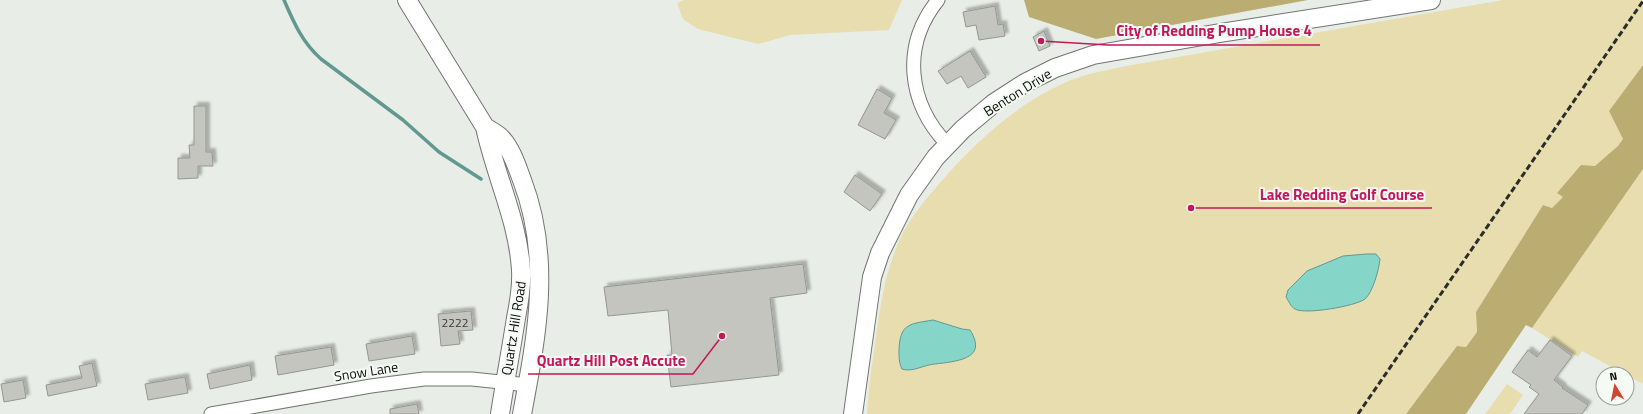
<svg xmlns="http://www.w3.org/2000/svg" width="1643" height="414" font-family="'Titillium Web',sans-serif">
<defs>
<filter id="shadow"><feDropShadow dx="3.5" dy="-3.5" stdDeviation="1" flood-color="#0004"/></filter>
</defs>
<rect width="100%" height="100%" fill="#e8ede7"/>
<path fill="#e8ddaf" d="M684 0H902L889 30 790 35 758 44 698 29 683 19 677 3Z
M1503 0H1643V65L1609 111 1623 139C1611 159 1577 179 1557 193L1564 197 1552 208 1543 205 1476 312 1477 332 1466 347 1457 346 1406 414H867C868 393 871 372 874 351 879 313 884 274 900 239 909 219 924 201 939 184 975 142 1018 102 1071 80 1086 74 1104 71 1121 67Z
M1643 169V384L1582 351 1578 357 1532 328Z
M1507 384 1523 395 1510 414H1485Z"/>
<path fill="#bbad72" d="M1024 0H1308L1096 39 1029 17Z
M1643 65V169L1532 328 1526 325 1466 414H1406L1457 346 1466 347 1477 332 1476 312 1543 205 1552 208 1563 197 1557 193 1581 165 1595 166 1618 146 1623 139 1609 111Z"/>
<path fill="#86d5c9" stroke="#619990" d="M1366 254H1376L1380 259C1379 269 1373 292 1365 299 1356 306 1305 315 1295 309 1291 307 1288 300 1286 297L1288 290 1307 271 1343 256Z
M933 320 962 329 970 330C972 333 974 337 975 341 981 363 942 362 929 365 920 367 911 372 902 369 899 363 899 357 899 350 900 323 910 324 933 320Z"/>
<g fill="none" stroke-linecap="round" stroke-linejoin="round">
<path stroke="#619990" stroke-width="3.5" d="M284 0C294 23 302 42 321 59L403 120 439 152 481 179"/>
</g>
<path fill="#c3c5be" stroke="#959790" filter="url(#shadow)" d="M995 6 998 25 1003 24 1005 36 979 40 976 25 966 27 963 12Z
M1044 31 1050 46 1039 51 1033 37Z
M970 51 986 77 968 88 961 76 947 84 938 71Z
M877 89 892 98 884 113 896 120 885 139 858 125Z
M194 106H206V152H212L213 166H198V178L178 179V158H190L189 145H194Z
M855 175 882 194 870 211 844 192Z
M803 264 807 293 770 298 779 375 671 387 667 355H672L668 310 608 316 604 287Z
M471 311 473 330 458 331 460 344 441 346 438 314Z
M412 336 415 354 369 361 366 344Z
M1550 340 1572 356 1554 380 1563 387 1562 388 1588 405 1582 414H1524L1539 394 1529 387 1531 385 1512 372 1528 350 1537 357Z
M331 347 334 365 278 375 275 356Z
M92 363 97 386 48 396 46 385 82 378 79 366Z
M250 365 252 380 210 389 207 374Z
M185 377 188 393 148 400 145 384Z
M23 380 26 398 4 402 1 384Z
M417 404 419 414H390V409Z"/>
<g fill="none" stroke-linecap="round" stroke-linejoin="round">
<g stroke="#717570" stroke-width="15">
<path id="street" d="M938 0C901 46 908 103 947 144
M211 414 371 386 424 379H472L528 385"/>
</g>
<g stroke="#717570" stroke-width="20">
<path id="secondary" d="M407 0 485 127C495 175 518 220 521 270 522 286 519 303 516 318 511 350 505 382 500 414
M485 127C491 131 498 134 502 139 512 150 517 167 522 180 552 258 537 335 522 414
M853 414 872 277 880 253 909 195 936 157 963 129 994 103 1025 83 1055 68 1093 55 1220 33 1431 0"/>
</g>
<use href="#street" stroke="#fff" stroke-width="13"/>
<use href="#secondary" stroke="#fff" stroke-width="18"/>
<path stroke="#2b2d2b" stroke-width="3" stroke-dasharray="6 3" stroke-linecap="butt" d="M1358 414 1643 1"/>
</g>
<g text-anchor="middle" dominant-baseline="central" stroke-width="4" stroke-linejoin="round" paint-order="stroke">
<g font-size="12" fill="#393b38">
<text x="455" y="322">2222</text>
</g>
<g font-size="14" fill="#0b0d0b" stroke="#f5fbf4">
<text transform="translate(1017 92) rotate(-32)">Benton Drive</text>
<text transform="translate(513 328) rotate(-81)">Quartz Hill Road</text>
<text transform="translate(366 371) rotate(-9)">Snow Lane</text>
</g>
</g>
<path fill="none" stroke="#c2185b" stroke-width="1.5" d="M1041 41L1108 45H1320M1191 208L1252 208H1432M722 336L693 374H528"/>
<g fill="#c2185b" stroke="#f5fbf4" stroke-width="1.5">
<circle cx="1041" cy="41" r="4"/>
<circle cx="1191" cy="208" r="4"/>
<circle cx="722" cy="336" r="4"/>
</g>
<g font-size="15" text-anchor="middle" font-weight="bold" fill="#c2185b" stroke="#f5fbf4" stroke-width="4" stroke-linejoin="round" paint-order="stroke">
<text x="1214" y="36">City of Redding Pump House 4</text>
<text x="1342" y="200">Lake Redding Golf Course</text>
<text x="611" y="366">Quartz Hill Post Accute</text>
</g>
<g transform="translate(1615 386) rotate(350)"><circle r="19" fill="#f5fbf4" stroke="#979c97"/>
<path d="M0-3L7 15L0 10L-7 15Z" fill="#d24533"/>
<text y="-6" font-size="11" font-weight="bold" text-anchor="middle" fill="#0b0d0b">N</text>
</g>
</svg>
